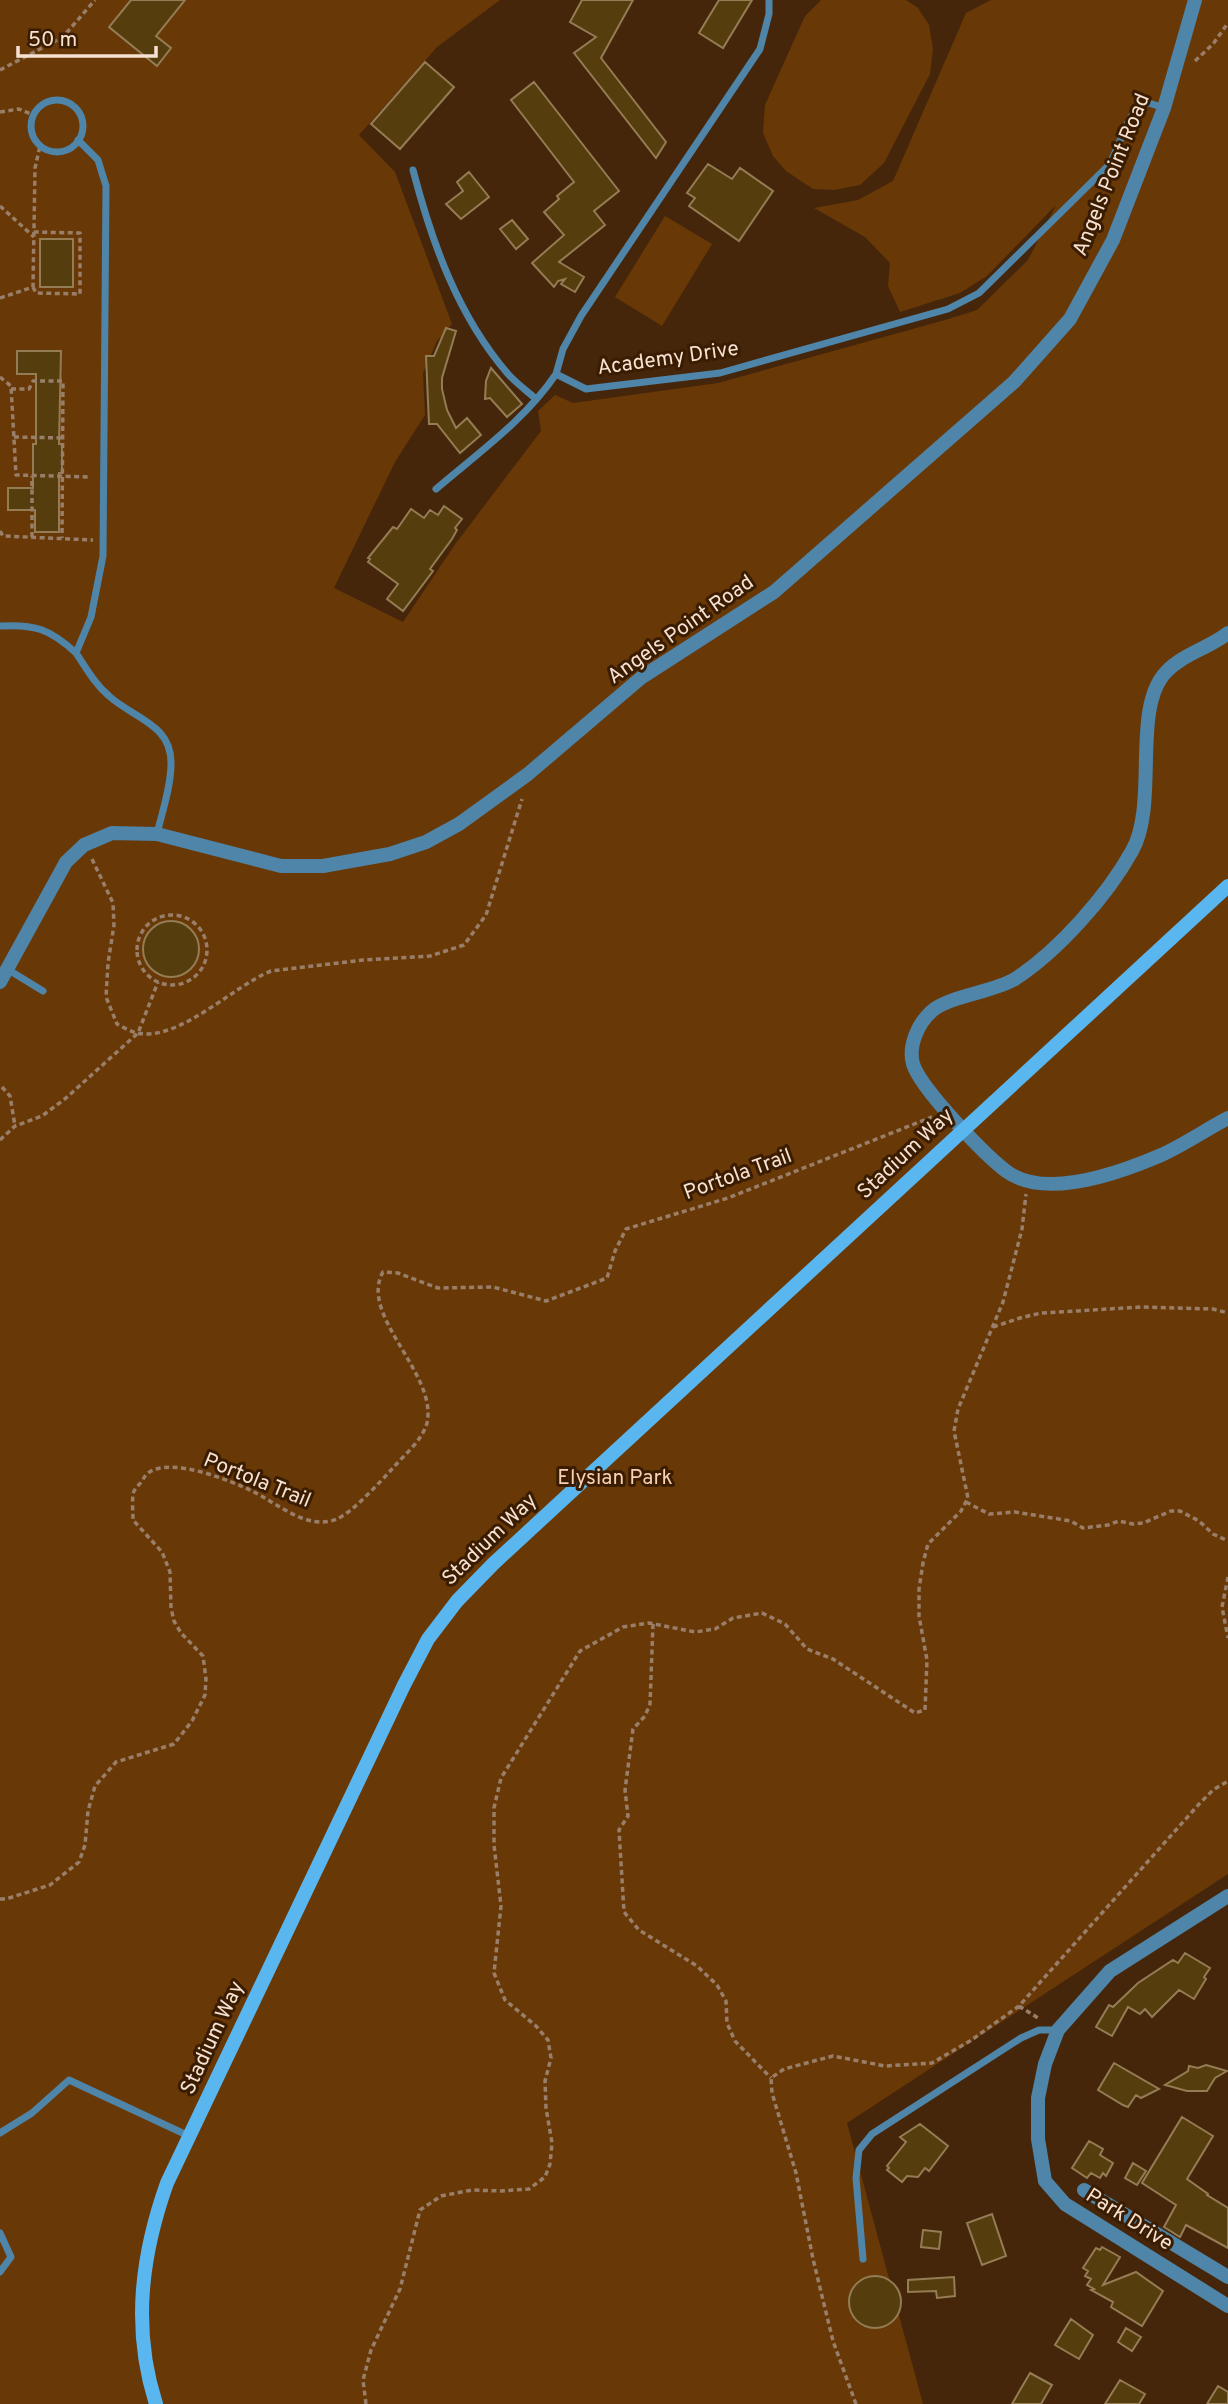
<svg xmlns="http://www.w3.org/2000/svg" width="1228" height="2404" font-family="Overpass,sans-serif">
<rect width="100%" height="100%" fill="#45260a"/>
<path fill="#693807" d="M0 0H500L437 47 359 135 395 172 452 324 437 341 423 373 425 415 395 462 334 588 403 622 456 543 541 431 538 411 555 395 573 403 718 383 945 320 977 310 1028 260 1056 205 987 276 960 293 900 312 888 286 890 263 865 237 814 208 858 200 893 181 966 13 991 0H1228V1874L847 2123 923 2404H0Z
M821 0H906L918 8 929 25 933 49 930 74 884 163 860 185 834 190 813 189 786 171 773 156 763 133 765 105 805 16Z
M665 216 712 244 662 326 615 297Z"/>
<path fill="#563d0d" stroke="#947c55" stroke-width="2" d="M131 0H185L156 36 171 48 157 66 109 27Z
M582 0H633L601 58 666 142 656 158 574 53 596 37 570 22Z
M719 0H752L723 48 699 33Z
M425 62 454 87 400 149 371 124Z
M534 82 619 191 594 211 605 225 559 262 584 277 575 292 561 284 565 279 558 281 554 287 532 263 564 235 544 212 559 199 557 196 574 182 511 100Z
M708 164 732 179 740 168 773 191 739 241 689 206 695 198 687 193Z
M469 172 489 197 461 219 446 204 463 191 457 182Z
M512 220 528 239 516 249 500 229Z
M40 239H73V287H40Z
M446 328 456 331 442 378V389L447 410 456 428 467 418 481 435 460 453 437 424H429L426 356H434Z
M17 351H61L59 444H62V473H59V532H35V510H8V488H33V444H36V374H17Z
M491 368 522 404 507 417 490 398 485 399 486 381Z
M444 506 462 519 455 528 457 530 452 539 430 569 433 571 403 611 387 599 398 584 368 562 370 559 368 558 393 527 397 529 411 509 424 518 430 510 438 515Z
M143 949a28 28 0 1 1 56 0a28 28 0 1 1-56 0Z
M1185 1953 1210 1968 1204 1977 1206 1979 1194 1999 1179 1990 1152 2017 1145 2009 1140 2014 1128 2007 1112 2036 1096 2027 1109 2005 1113 2007 1138 1983 1173 1960 1178 1963Z
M1114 2063 1159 2089 1141 2098 1136 2095 1128 2107 1123 2105 1098 2090Z
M1206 2065 1227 2071 1215 2078 1207 2091H1187L1165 2085 1188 2071 1189 2066 1198 2068Z
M1182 2117 1213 2136 1187 2179 1208 2194 1207 2195 1228 2208V2248L1186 2225 1180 2237 1164 2227 1176 2205 1142 2183Z
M920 2124 948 2146 929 2171 925 2168 918 2177 907 2176 902 2182 887 2170 889 2168 887 2166 906 2142 900 2137Z
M1089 2141 1103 2149 1100 2155 1113 2163 1106 2176 1103 2173 1100 2178 1091 2173 1087 2178 1072 2168Z
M1133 2163 1146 2171 1137 2185 1125 2178Z
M992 2214 1006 2256 982 2265 967 2223Z
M923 2230 941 2232 939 2249 921 2247Z
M1102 2247 1120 2257 1103 2285 1136 2272 1163 2291 1142 2326 1111 2307 1113 2302 1091 2290 1094 2289 1087 2285 1091 2279 1085 2276 1088 2271 1083 2268 1096 2248 1100 2250Z
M849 2302a26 26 0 1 1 52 0a26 26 0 1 1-52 0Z
M954 2277 955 2296 937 2298 936 2291 908 2292V2280Z
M1071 2319 1093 2335 1079 2359 1055 2345Z
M1126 2328 1141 2337 1132 2351 1118 2342Z
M1030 2373 1052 2385 1041 2404H1012Z
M1120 2380 1145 2394 1139 2404H1105Z
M1218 2386 1228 2392V2404H1207Z"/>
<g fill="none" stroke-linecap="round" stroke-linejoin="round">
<path stroke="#997f69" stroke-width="3.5" stroke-dasharray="5 3.5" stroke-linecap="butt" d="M1195 61 1213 44 1228 23
M0 70 63 37 95 0
M0 112 19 109 33 115
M0 206 34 237
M33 287 36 293 80 294V233L33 232
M0 298 33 287 35 168 40 146
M0 377 11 386 16 475 91 477
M11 389H29L33 381H63L62 538
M14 437 63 438
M0 531 3 536 93 540
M32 537V476
M92 859 113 903 114 925 108 963 106 997 117 1024C123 1027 131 1032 137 1033 179 1042 233 986 271 971L363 960 430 956 464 945 486 915 522 799
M137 950a35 35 0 1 1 70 0a35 35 0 1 1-70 0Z
M2 1087 10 1096 15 1126
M0 1140 15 1126 42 1116 66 1098 138 1033 158 982
M993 1327 1020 1318 1041 1313 1142 1307 1213 1309 1228 1313
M966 1502 989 1514 1015 1512 1071 1521 1083 1528 1108 1525 1119 1521 1133 1524 1143 1523 1171 1511H1180L1199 1521 1213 1534 1228 1541
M1228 1577 1222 1607 1228 1638
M653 1624 650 1704 645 1716 633 1729 625 1790 628 1816 619 1830 624 1912 639 1930 697 1966 717 1985 726 2001 727 2023 735 2041 771 2078
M0 1899H6L50 1885 79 1862 85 1845 88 1811 95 1786 116 1762 174 1744 192 1721 205 1695 206 1679 203 1656 181 1633 174 1621 171 1608 170 1572 162 1552 133 1520C133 1512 132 1502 133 1494 134 1489 139 1485 142 1481 144 1478 145 1475 148 1473 171 1456 232 1481 254 1492 278 1504 308 1531 337 1519 354 1511 379 1483 392 1469 403 1456 422 1441 427 1423 438 1374 358 1315 383 1272L398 1273 438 1288 493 1287 546 1301 607 1278 615 1251 626 1229 728 1198 932 1117
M1019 2006 1038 2018
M366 2404 363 2380 371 2350 400 2289 420 2210 441 2196 472 2190 500 2191 529 2189 545 2177 550 2164 552 2143 546 2108 545 2081 551 2058 548 2040 536 2026 505 2000 494 1973 501 1906 494 1845V1808L501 1778 580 1651 623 1627 649 1623 695 1632 715 1629 733 1618 762 1613 785 1624 807 1649 833 1659 915 1713 925 1710 927 1660 919 1616V1589L923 1563 928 1544 961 1511 968 1498 954 1431 958 1409 1003 1302 1022 1229 1026 1194
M856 2404 833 2341 813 2259 796 2173 772 2093 771 2078 784 2069 833 2056 885 2066 932 2063 970 2041 1019 2006 1200 1803 1213 1790 1228 1781"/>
<path stroke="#4e85a9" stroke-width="7" d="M769 0V14L760 49 581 316 563 349 556 374 586 389 720 373 948 309 979 293 1110 164 1129 120 1138 106 1149 103 1164 108
M31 126a26 26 0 1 1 52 0a26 26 0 1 1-52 0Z
M78 140 98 160 106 186 103 556 91 617 76 653C86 668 95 684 109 696 133 718 172 724 171 764 171 787 162 812 157 834
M413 170C432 243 458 316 508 374 516 383 527 391 536 399
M436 489C478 453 525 420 556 374
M0 626C35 624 50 629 76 653
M7 969 43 991
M0 2133 32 2113 69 2080 189 2136
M0 2233 11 2257 0 2272
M863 2259 856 2178 859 2150 872 2134 1021 2038 1039 2030H1058"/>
<path stroke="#4e85a9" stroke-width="14" d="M1228 633C1209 648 1183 654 1166 672 1131 709 1159 803 1132 851 1107 896 1058 951 1015 979 994 992 949 996 932 1011 918 1023 908 1046 913 1064 921 1089 984 1154 1006 1171 1045 1200 1119 1173 1159 1156 1182 1146 1205 1130 1228 1118
M0 982 66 862 84 845 112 833 157 834 281 866H323L390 854 426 842 459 824 528 774 642 677 774 592 1014 382 1070 319 1113 240 1164 108 1195 0
M1228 1896 1110 1971 1058 2030 1045 2064 1038 2098V2139L1045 2181 1065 2204 1228 2306
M1084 2190 1228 2277"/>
<path stroke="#59b6ef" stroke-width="14" d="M156 2404C132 2329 141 2256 167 2183L404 1685 428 1639 457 1601 493 1564 1228 886"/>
</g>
<g text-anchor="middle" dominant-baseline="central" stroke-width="6" stroke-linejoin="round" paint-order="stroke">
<g font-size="21" fill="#f6e1d2" stroke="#3a1c01">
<text transform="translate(1112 175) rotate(-68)">Angels Point Road</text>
<text transform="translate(668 359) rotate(-8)">Academy Drive</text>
<text transform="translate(681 630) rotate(-35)">Angels Point Road</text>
<text transform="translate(906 1154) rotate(-43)">Stadium Way</text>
<text transform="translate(738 1175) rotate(-20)">Portola Trail</text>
<text transform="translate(257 1481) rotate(22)">Portola Trail</text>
<text transform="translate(490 1540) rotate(-44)">Stadium Way</text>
<text transform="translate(213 2038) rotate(-65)">Stadium Way</text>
<text transform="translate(1129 2220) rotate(32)">Park Drive</text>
</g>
<g font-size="21" fill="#f8d0b3" stroke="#3a1c01">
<text x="615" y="1478">Elysian Park</text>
</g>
</g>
<path d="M18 46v10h138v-10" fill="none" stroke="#f6e1d2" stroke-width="3.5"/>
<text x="28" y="46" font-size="21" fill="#f6e1d2" stroke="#3a1c01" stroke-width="5" paint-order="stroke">50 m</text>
</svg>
